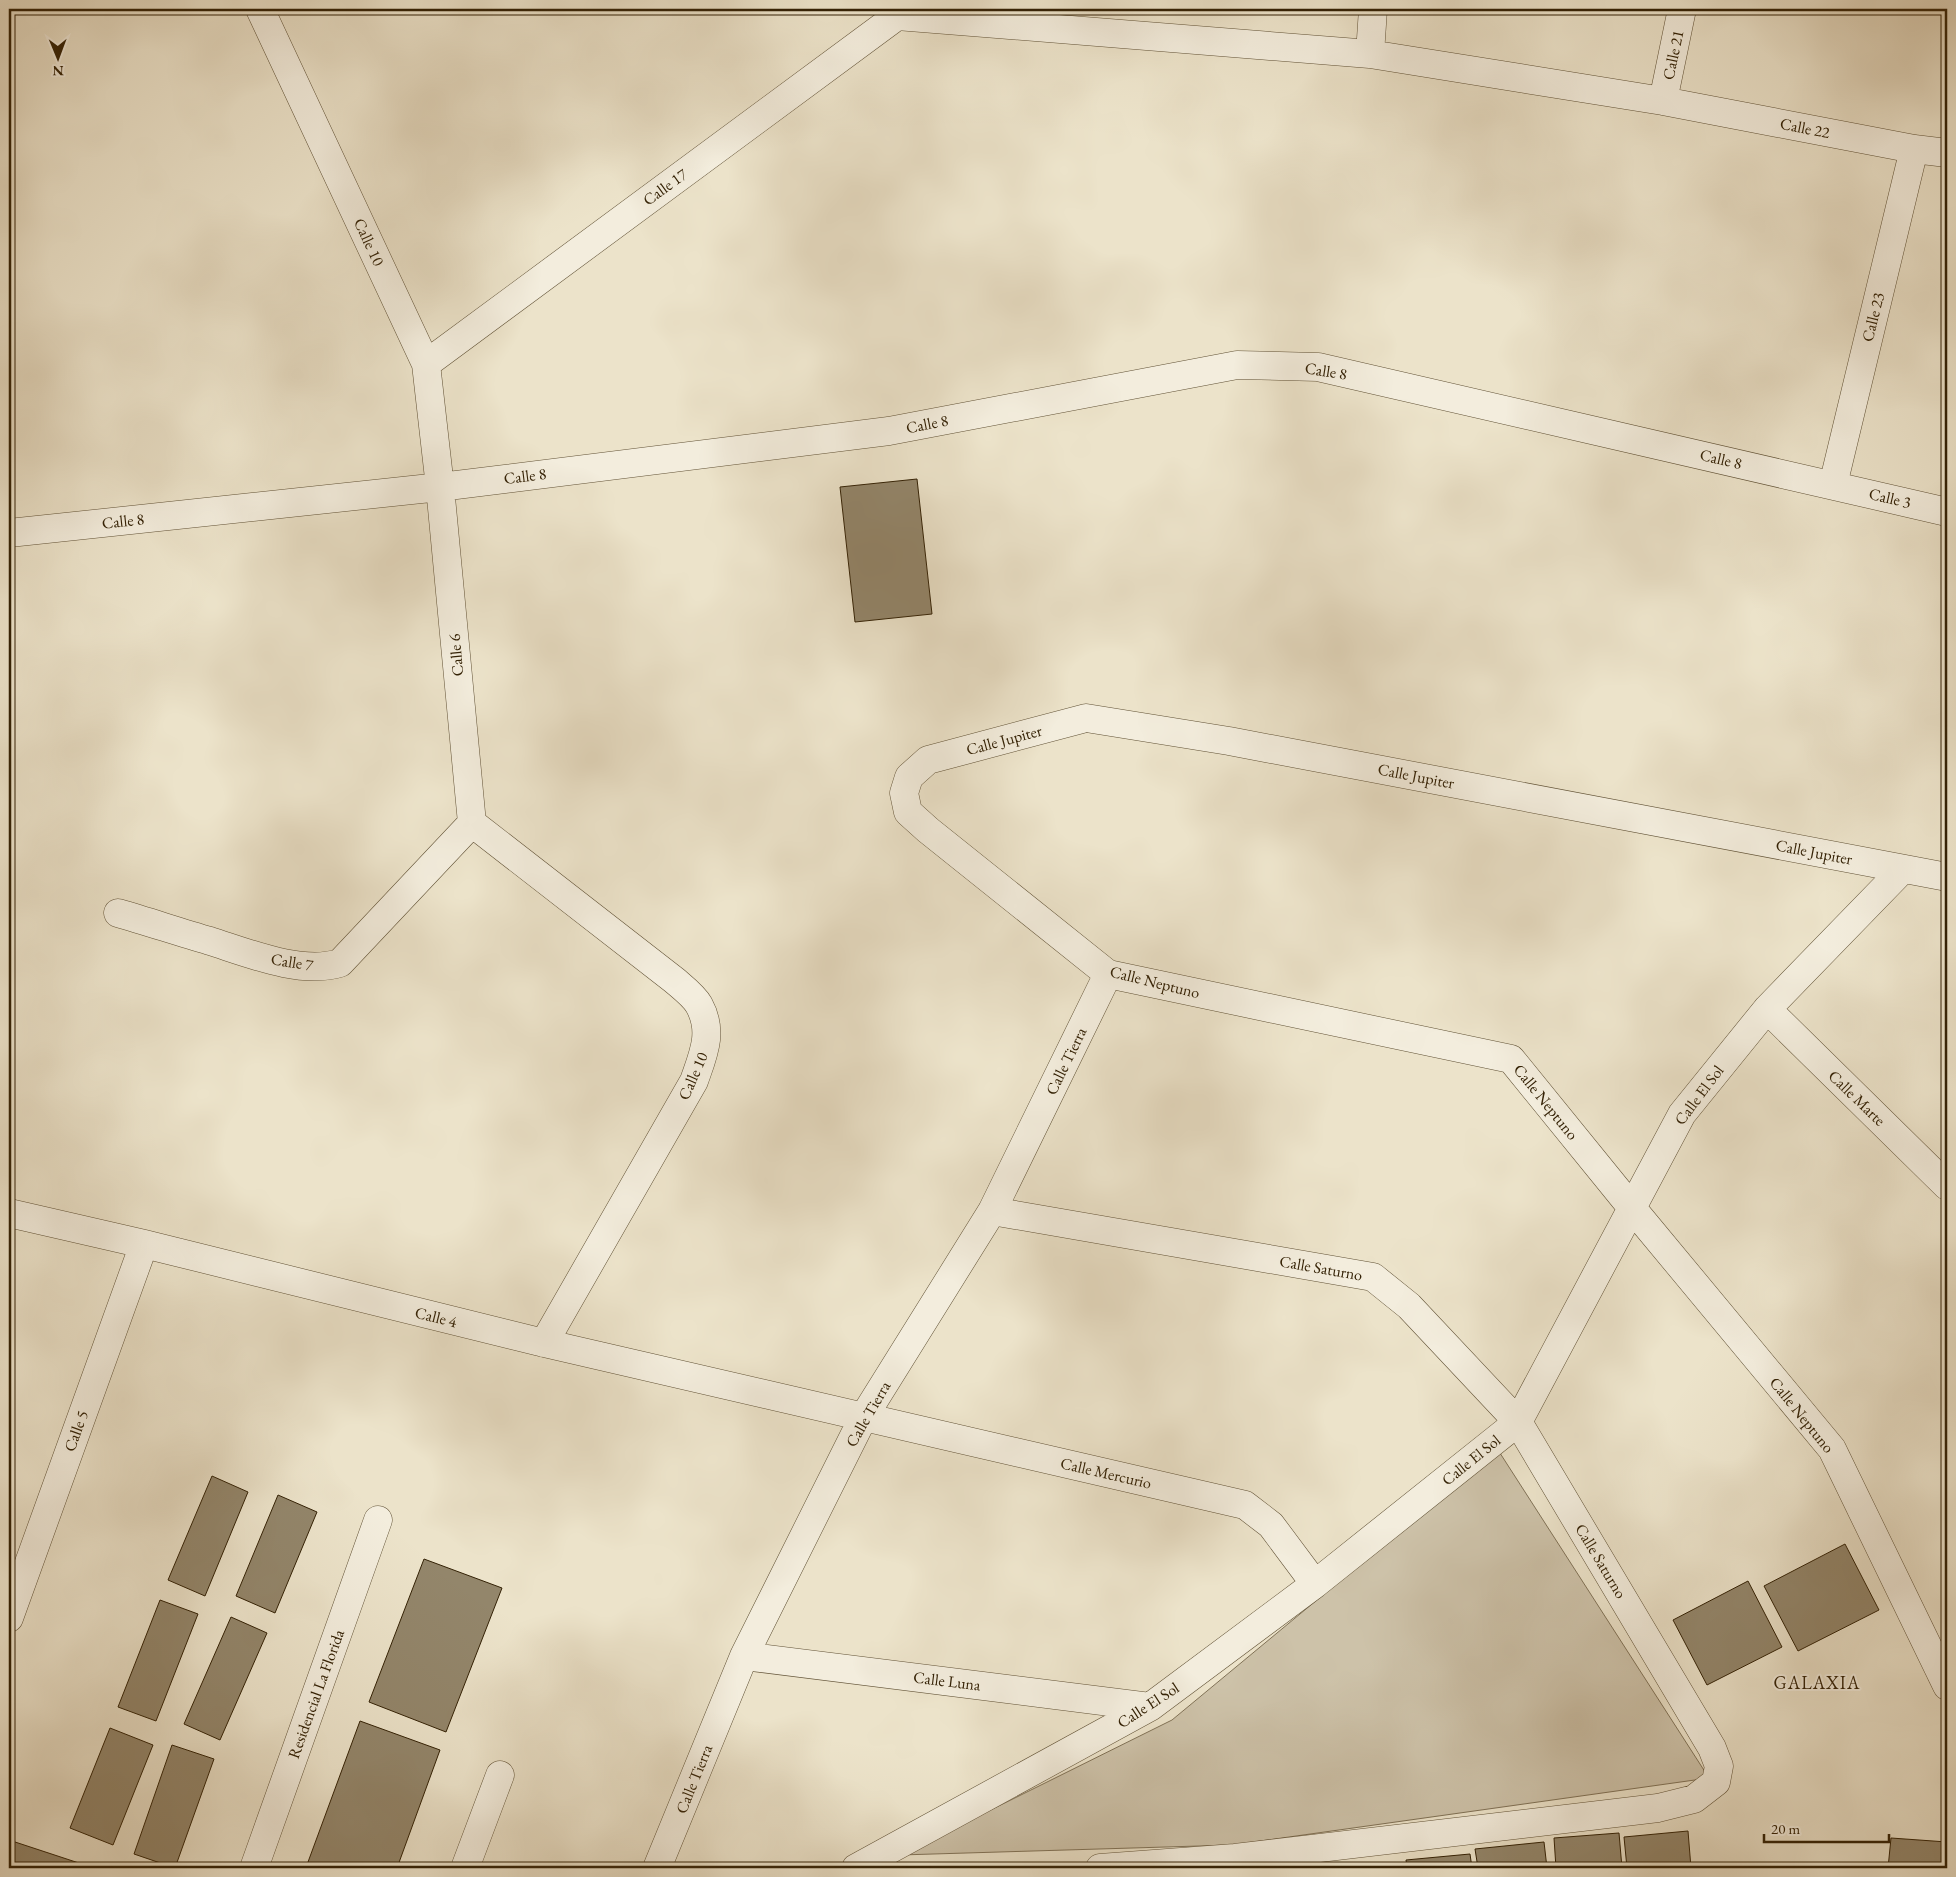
<svg xmlns="http://www.w3.org/2000/svg" width="1956" height="1877" font-family="'EB Garamond',serif">
<rect width="100%" height="100%" fill="#ece3ca"/>
<filter id="stains"><feTurbulence type="fractalNoise" baseFrequency=".004" numOctaves="4"/><feColorMatrix values="0 0 0 0 .2 0 0 0 0 .09 0 0 0 0 .02 0 0 0 .5 -.17"/></filter>
<radialGradient id="worn" r=".72"><stop offset=".6" stop-color="#630" stop-opacity="0"/><stop offset="1" stop-color="#630" stop-opacity=".3"/></radialGradient>
<path fill="#cdc2a9" stroke="#807257" d="M1498 1450 1709 1778 1232 1845 900 1855 1172 1720Z"/>
<path fill="#93866b" stroke="#332105" d="M917 479 932 614 855 622 840 487Z
M212 1476 248 1492 205 1596 168 1580Z
M278 1495 317 1512 275 1613 236 1596Z
M1845 1544 1879 1610 1798 1651 1764 1586Z
M424 1559 502 1588 446 1732 369 1702Z
M1748 1581 1782 1647 1707 1685 1673 1620Z
M160 1600 198 1614 156 1721 118 1707Z
M231 1617 267 1633 220 1740 184 1724Z
M360 1721 440 1750 397 1868H325L308 1862Z
M110 1728 153 1745 113 1845 70 1828Z
M172 1745 214 1759 175 1868 134 1854Z
M1688 1831 1691 1868H1627L1624 1837Z
M1619 1833 1622 1868H1556L1554 1838Z
M1891 1838 1947 1842V1868H1888Z
M9 1840 94 1868H9Z
M1544 1842 1547 1868H1478L1475 1849Z
M1470 1854 1472 1868H1407L1406 1860Z"/>
<g fill="none" stroke-linecap="round" stroke-linejoin="round">
<g stroke="#615236" stroke-width="29">
<path id="minor" d="M260 9 426 364 440 487 472 823
M897 16 1370 54 1663 101 1914 149 1947 153
M1370 54 1373 9
M1663 101 1682 9
M426 364 897 16 902 9
M1833 485 1914 149
M9 533 440 487 889 431 1237 365 1318 367 1947 512
M472 823 674 980C682 987 694 996 699 1005 714 1032 703 1055 694 1081L544 1343
M1947 877 1229 741 1086 718 928 760 909 777 904 793 908 812 928 830 1108 974 1511 1059 1632 1208 1832 1449 1947 1686
M118 913C149 922 179 932 210 941 248 953 301 975 340 963L472 823
M1767 1009 1947 1186
M992 1211 1373 1277 1409 1306 1518 1422 1712 1748 1719 1766 1716 1782 1694 1799 1658 1808 1235 1858 1100 1868
M9 1213 144 1244 544 1343 1245 1505 1271 1525 1315 1584
M9 1618 144 1244
M744 1656 1150 1707
M254 1868 378 1520
M465 1868 500 1775
M657 1868 744 1656 863 1418 992 1211 1108 974
M856 1868 1150 1707 1315 1584 1518 1422 1682 1114 1767 1009 1903 869"/>
</g>
<use href="#minor" stroke="#f3eddd" stroke-width="28"/>
</g>
<g text-anchor="middle" dominant-baseline="central" stroke-width="4" stroke-linejoin="round" paint-order="stroke">
<g font-size="16" fill="#332105" stroke="#f3eddd">
<text transform="translate(1673 55) rotate(-78)">Calle 21</text>
<text transform="translate(1805 128) rotate(11)">Calle 22</text>
<text transform="translate(665 187) rotate(-36)">Calle 17</text>
<text transform="translate(369 242) rotate(65)">Calle 10</text>
<text transform="translate(1873 317) rotate(-76)">Calle 23</text>
<text transform="translate(1326 371) rotate(9)">Calle 8</text>
<text transform="translate(927 424) rotate(-11)">Calle 8</text>
<text transform="translate(1721 459) rotate(13)">Calle 8</text>
<text transform="translate(525 476) rotate(-7)">Calle 8</text>
<text transform="translate(1890 498) rotate(13)">Calle 3</text>
<text transform="translate(123 521) rotate(-6)">Calle 8</text>
<text transform="translate(456 655) rotate(-95)">Calle 6</text>
<text transform="translate(1004 740) rotate(-15)">Calle Jupiter</text>
<text transform="translate(1416 776) rotate(11)">Calle Jupiter</text>
<text transform="translate(1814 852) rotate(11)">Calle Jupiter</text>
<text transform="translate(292 962) rotate(9)">Calle 7</text>
<text transform="translate(1155 982) rotate(14)">Calle Neptuno</text>
<text transform="translate(1066 1061) rotate(-64)">Calle Tierra</text>
<text transform="translate(693 1076) rotate(-66)">Calle 10</text>
<text transform="translate(1699 1095) rotate(-53)">Calle El Sol</text>
<text transform="translate(1857 1098) rotate(44)">Calle Marte</text>
<text transform="translate(1546 1102) rotate(51)">Calle Neptuno</text>
<text transform="translate(1321 1268) rotate(10)">Calle Saturno</text>
<text transform="translate(436 1317) rotate(14)">Calle 4</text>
<text transform="translate(868 1414) rotate(-60)">Calle Tierra</text>
<text transform="translate(1802 1415) rotate(51)">Calle Neptuno</text>
<text transform="translate(76 1431) rotate(-70)">Calle 5</text>
<text transform="translate(1471 1460) rotate(-39)">Calle El Sol</text>
<text transform="translate(1106 1473) rotate(13)">Calle Mercurio</text>
<text transform="translate(1601 1561) rotate(59)">Calle Saturno</text>
<text transform="translate(947 1681) rotate(7)">Calle Luna</text>
<text transform="translate(316 1694) rotate(-70)">Residencial La Florida</text>
<text transform="translate(1148 1705) rotate(-33)">Calle El Sol</text>
<text transform="translate(694 1779) rotate(-68)">Calle Tierra</text>
</g>
<g font-size="18" letter-spacing="1" fill="#332105" stroke="#f3eddd">
<text x="1817" y="1682">GALAXIA</text>
</g>
</g>
<rect width="1956" height="1877" fill="none" stroke="#ece3ca" stroke-width="30"/>
<rect x="10" y="10" width="1936" height="1857" fill="none" stroke="#332105" stroke-width="2.5"/>
<rect x="15" y="15" width="1926" height="1847" fill="none" stroke="#332105"/>
<g transform="translate(58 58) rotate(179)" stroke="#f3eddd" stroke-width="4" paint-order="stroke">
<path d="M0-4L9 19L0 12L-9 19Z" fill="#332105"/>
<text y="-8" font-size="14" font-weight="bold" text-anchor="middle" fill="#332105">N</text>
</g>
<path d="M1764 1834v8h125v-8" fill="none" stroke="#332105" stroke-width="2.5"/>
<text x="1771" y="1834" font-size="15" fill="#332105" stroke="#f3eddd" stroke-width="4" paint-order="stroke">20 m</text>
<rect width="100%" height="100%" filter="url(#stains)"/>
<rect width="100%" height="100%" fill="url(#worn)"/>
</svg>
